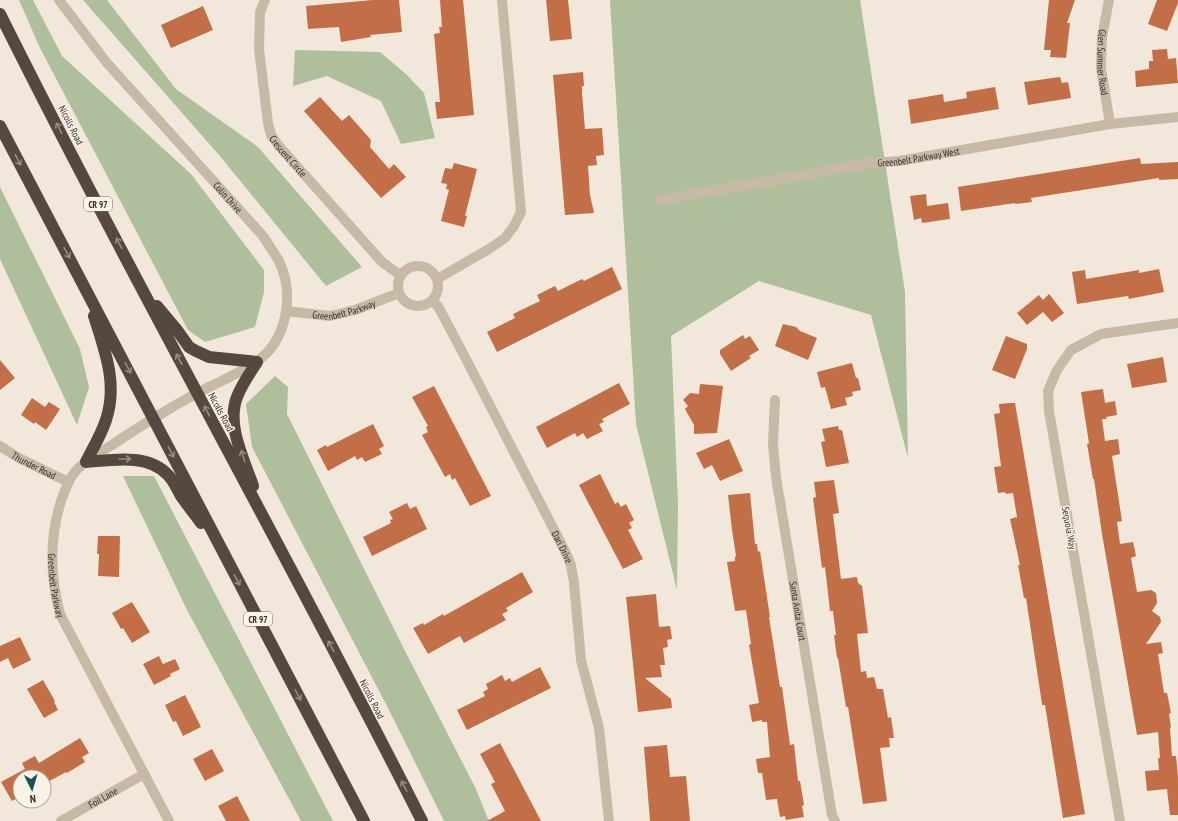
<svg xmlns="http://www.w3.org/2000/svg" width="1178" height="821" font-family="'PT Sans Narrow',sans-serif">
<rect width="100%" height="100%" fill="#f1e8db"/>
<path fill="#b0bf9b" d="M19 0H33L62 56 191 174 264 270V292L255 327 205 342 188 330 39 46Z
M83 0H107L176 89 258 147 362 267 326 286 219 155Z
M610 0H860L905 292 908 458 871 315 759 281 671 336 678 503 677 590 636 424Z
M295 50 380 52 406 74 424 93 435 138 401 144 381 101 327 76 293 86Z
M0 187 80 349 89 387 77 425 0 259Z
M275 376 288 387 287 414 404 649 475 787 489 821H444L389 710 252 447 246 404Z
M123 476H154L333 821H301L187 610Z"/>
<path fill="#c26f48" d="M373 0H399L402 32 370 35 371 37 341 42 339 27 308 29 306 6Z
M440 0H463L474 115 437 119 435 102H440L434 34 440 33 439 27H442Z
M546 0H568L572 39 550 41Z
M1049 0H1075L1067 23H1070L1066 58 1050 57 1051 50H1044Z
M1157 0H1178V3L1167 31 1148 24Z
M203 6 213 30 171 48 161 25Z
M1167 49 1168 59 1176 58 1178 83 1136 87 1135 71 1149 69V61H1153L1152 50Z
M583 72 584 86H582V93L585 129 602 128 604 155 596 156 597 165 588 166 590 195 594 213 565 215 553 75Z
M1060 77 1062 83 1068 82 1071 98 1028 105 1024 82Z
M995 87 999 109 911 124 908 100 943 94 944 102 967 98 966 92Z
M320 97 342 121 349 115 371 140 370 147 389 169 394 164 406 177 381 198 304 111Z
M1140 158 1141 164 1178 162V179L1159 180V178L1031 198 1032 202 1015 204V203L961 211 958 187Z
M454 163 477 169 465 216H467L464 227 441 221 449 190 446 189 447 184 441 183 445 168 452 169Z
M926 194 927 206 948 203 950 219 922 223 921 218 914 220 910 196Z
M612 267 622 289 497 352 487 332 515 318 513 314 540 301 537 295 555 286 558 291 582 279 584 281Z
M1159 269 1164 292 1129 299 1128 296 1077 304 1072 272 1085 270 1086 279 1139 270V273Z
M1049 294 1064 313 1052 322 1043 312 1027 325 1017 313 1039 295 1043 300Z
M783 324 796 327 800 331 817 338 808 360 775 346Z
M743 335 745 339 750 336 759 350 749 356 751 358 731 371 720 354V350Z
M1006 336 1027 344V349L1015 379 992 370Z
M1163 357 1167 382 1132 388 1127 364Z
M0 360 15 378 0 390Z
M852 363 856 378H858L861 390 852 392 853 396 845 398 847 405 831 409 825 387 821 388 817 372Z
M619 383 630 404 602 419 604 422 599 424 603 431 587 439 583 433 577 437 575 433 547 448 536 427Z
M700 384 723 386 717 433 694 434V425L685 409 688 406 683 400 690 393 699 394Z
M434 386 491 496 470 506 455 478 452 480 450 474 445 477 422 435 428 432 426 427 428 426 412 397Z
M1103 389 1105 403 1115 401 1117 415 1106 417 1107 419H1102L1105 441 1118 439 1120 454 1112 456 1122 521 1117 522 1120 544 1133 542 1136 556 1131 558 1137 592 1151 590 1156 593 1157 603 1152 611 1160 617 1161 622 1146 644 1161 642 1163 653 1158 654 1164 693H1167L1171 713 1169 714 1171 727 1170 728 1172 756H1176L1178 777V815H1170L1167 789 1147 791 1145 771 1159 770 1158 758H1160L1158 732 1137 735 1102 534 1094 479H1093L1087 444 1089 443 1081 392Z
M32 398 45 407 49 402 60 409 46 430 35 422 34 424 21 415Z
M1010 403H1015L1085 814 1063 818 1045 705H1042V704L1026 598H1024L1018 565H1020L1010 519 1017 517 1013 493 1006 494 1005 492 998 493 994 467 1001 466 994 414 1000 413 999 404Z
M373 424 384 446 379 449 382 454 365 462 362 457 357 460 355 456 328 471 317 450 326 445 327 447Z
M838 426 839 430H842L849 463 826 467 821 442 825 441 822 429Z
M729 439 743 471 720 481 712 465 704 469 696 453Z
M600 474 615 504 618 502 621 507 626 504 634 520 629 523 632 528 628 530 643 559 623 569 579 485Z
M834 480 839 513 833 514 841 579 857 577 858 583 862 586 868 633 857 634 861 672 866 671 867 678 874 677 877 689H883L888 718 891 717 894 738H889L890 747 880 748 887 801 863 804 848 707H846L838 658H837L834 635H836L833 611H830L825 567 822 568 813 498 816 497 814 482Z
M750 493 755 544H757L758 552 760 551 770 617H769L780 687H782L790 745 794 744 798 781H800L804 805 802 806 804 817 786 820 785 816 780 817 777 799 766 800 762 773H758L756 759 770 757 767 722H762V720L752 722 749 705 759 703 749 645 751 644 746 610 735 611 727 562 735 561V557L736 556 732 530 728 495Z
M407 503 410 509 416 506 427 529 372 556 363 537 391 523 390 520 393 519 389 512Z
M98 536H120L119 577 98 576 99 554H97Z
M522 572 533 592 506 608 508 611 502 614 506 620 464 643 460 636 428 654 413 628 423 623 424 625 443 614 444 616Z
M656 594 659 627 670 626 672 639 667 640 668 647 663 648 665 665H660L662 677 645 678 671 699 672 708 638 712 626 597Z
M132 602 150 632 132 643 123 628 121 629 112 613Z
M20 637 31 660 13 669 8 658 0 662V646Z
M159 656 163 664 175 659 180 669 170 674 171 676 154 685 143 664Z
M540 667 551 688 467 730 457 710 485 696 483 692 488 689 486 684 502 675 505 681 510 678 512 682Z
M43 680 55 701 54 702 58 710 44 718 27 689Z
M185 695 201 727 183 736 176 721 173 722 165 705Z
M80 738 89 753 82 757 85 762 67 773 66 772 44 784V777H20V797L12 801 1 782 25 769 22 763 35 756 39 763Z
M500 743 541 821H487L505 811 491 784 495 782 480 754Z
M667 745 670 777 686 776 690 821H650L644 747Z
M212 749 224 771 205 781 193 759Z
M237 796 250 821H226L218 806Z"/>
<g fill="none" stroke-linecap="round" stroke-linejoin="round">
<g stroke="#c8b9a7" stroke-width="10">
<path id="s1" d="M59 0 107 63 263 236C268 244 274 253 279 261 295 295 287 341 256 362 238 374 217 383 197 393 168 409 140 426 112 445 98 454 81 462 72 476 67 484 64 493 61 501 49 539 50 576 60 614L169 821"/>
<path id="s2" d="M265 0 260 12 259 49 268 123 271 135 279 146 382 262 400 275"/>
<path id="s3" d="M1109 0 1102 37 1101 68 1110 124"/>
<path id="s4" d="M660 200 872 163 899 161 1110 124 1178 117"/>
<circle cx="418" cy="286" r="20"/>
<path d="M437 279 489 249 505 238 514 226 521 212 502 0"/>
<path id="s5" d="M433 300 439 308 466 359 566 553 571 565 574 583 581 660 599 728 609 821"/>
<path id="s6" d="M286 311 330 316 355 310 399 293"/>
<path id="s7" d="M775 400 773 443 776 477 832 815 835 821"/>
<path id="s8" d="M0 446 19 458 68 482"/>
<path id="s9" d="M61 821 144 774"/>
<path d="M1120 821 1049 411 1048 391 1057 370 1071 350 1101 334 1178 323"/>
</g>
<path stroke="#56483f" stroke-width="12" d="M0 14C135 285 285 550 422 821
M0 126 364 821
M157 306 177 330 189 347 196 351 209 357 257 362C250 373 242 384 237 397 226 425 244 459 253 486
M86 462C112 460 148 453 168 475 174 481 177 489 181 496 187 505 195 514 201 523
M86 462C93 448 101 435 106 420 118 384 105 351 94 316"/>
</g>
<defs><path id="oneway-shaft" d="M-6 0H5M1.5-3L5.5 0L1.5 3" fill="none" stroke-width="1.6" stroke-linecap="round" stroke-linejoin="round"/></defs>
<g stroke="#978c82">
<use href="#oneway-shaft" transform="translate(59 128) rotate(-117)"/>
<use href="#oneway-shaft" transform="translate(18 160) rotate(63)"/>
<use href="#oneway-shaft" transform="translate(119 243) rotate(-117)"/>
<use href="#oneway-shaft" transform="translate(67 253) rotate(62)"/>
<use href="#oneway-shaft" transform="translate(179 359) rotate(-118)"/>
<use href="#oneway-shaft" transform="translate(128 368) rotate(62)"/>
<use href="#oneway-shaft" transform="translate(207 411) rotate(-118)"/>
<use href="#oneway-shaft" transform="translate(171 452) rotate(62)"/>
<use href="#oneway-shaft" transform="translate(243 456) rotate(-108)"/>
<use href="#oneway-shaft" transform="translate(125 459)"/>
<use href="#oneway-shaft" transform="translate(237 580) rotate(62)"/>
<use href="#oneway-shaft" transform="translate(331 646) rotate(-118)"/>
<use href="#oneway-shaft" transform="translate(298 695) rotate(62)"/>
<use href="#oneway-shaft" transform="translate(404 786) rotate(-117)"/>
</g>
<g text-anchor="middle" dominant-baseline="central" stroke-width="3" stroke-linejoin="round" paint-order="stroke">
<g fill="#f9f2e7" stroke="#706861" stroke-width="1">
<rect x="84" y="197" width="28" height="14" rx="3"/>
<rect x="244" y="612" width="28" height="14" rx="3"/>
</g>
<g font-size="9" font-weight="bold" fill="#352d27">
<text x="98" y="204">CR 97</text>
<text x="258" y="619">CR 97</text>
</g>
<g font-size="10" fill="#352d27" stroke="#f9f2e7">
<text stroke="none"><textPath href="#s3" startOffset="63">Glen Summer Road</textPath></text>
<text transform="translate(71 125) rotate(63)">Nicolls Road</text>
<text stroke="none"><textPath href="#s2" startOffset="164">Crescent Circle</textPath></text>
<text stroke="none"><textPath href="#s4" startOffset="262">Greenbelt Parkway West</textPath></text>
<text stroke="none"><textPath href="#s1" startOffset="260">Colin Drive</textPath></text>
<text stroke="none"><textPath href="#s6" startOffset="59">Greenbelt Parkway</textPath></text>
<text transform="translate(221 412) rotate(62)">Nicolls Road</text>
<text stroke="none"><textPath href="#s8" startOffset="39">Thunder Road</textPath></text>
<text transform="translate(1069 528) rotate(80)">Sequoia Way</text>
<text stroke="none"><textPath href="#s5" startOffset="279">Dari Drive</textPath></text>
<text stroke="none"><textPath href="#s1" startOffset="784">Greenbelt Parkway</textPath></text>
<text stroke="none"><textPath href="#s7" startOffset="213">Santa Anita Court</textPath></text>
<text transform="translate(372 699) rotate(63)">Nicolls Road</text>
<text stroke="none"><textPath href="#s9" startOffset="48">Foil Lane</textPath></text>
</g>
</g>
<g transform="translate(32 789) rotate(175)"><circle r="19" fill="#f9f2e7" stroke="#aba39a"/>
<path d="M0-3L7 15L0 10L-7 15Z" fill="#1e4d55"/>
<text y="-6" font-size="11" font-weight="bold" text-anchor="middle" fill="#352d27">N</text>
</g>
</svg>
